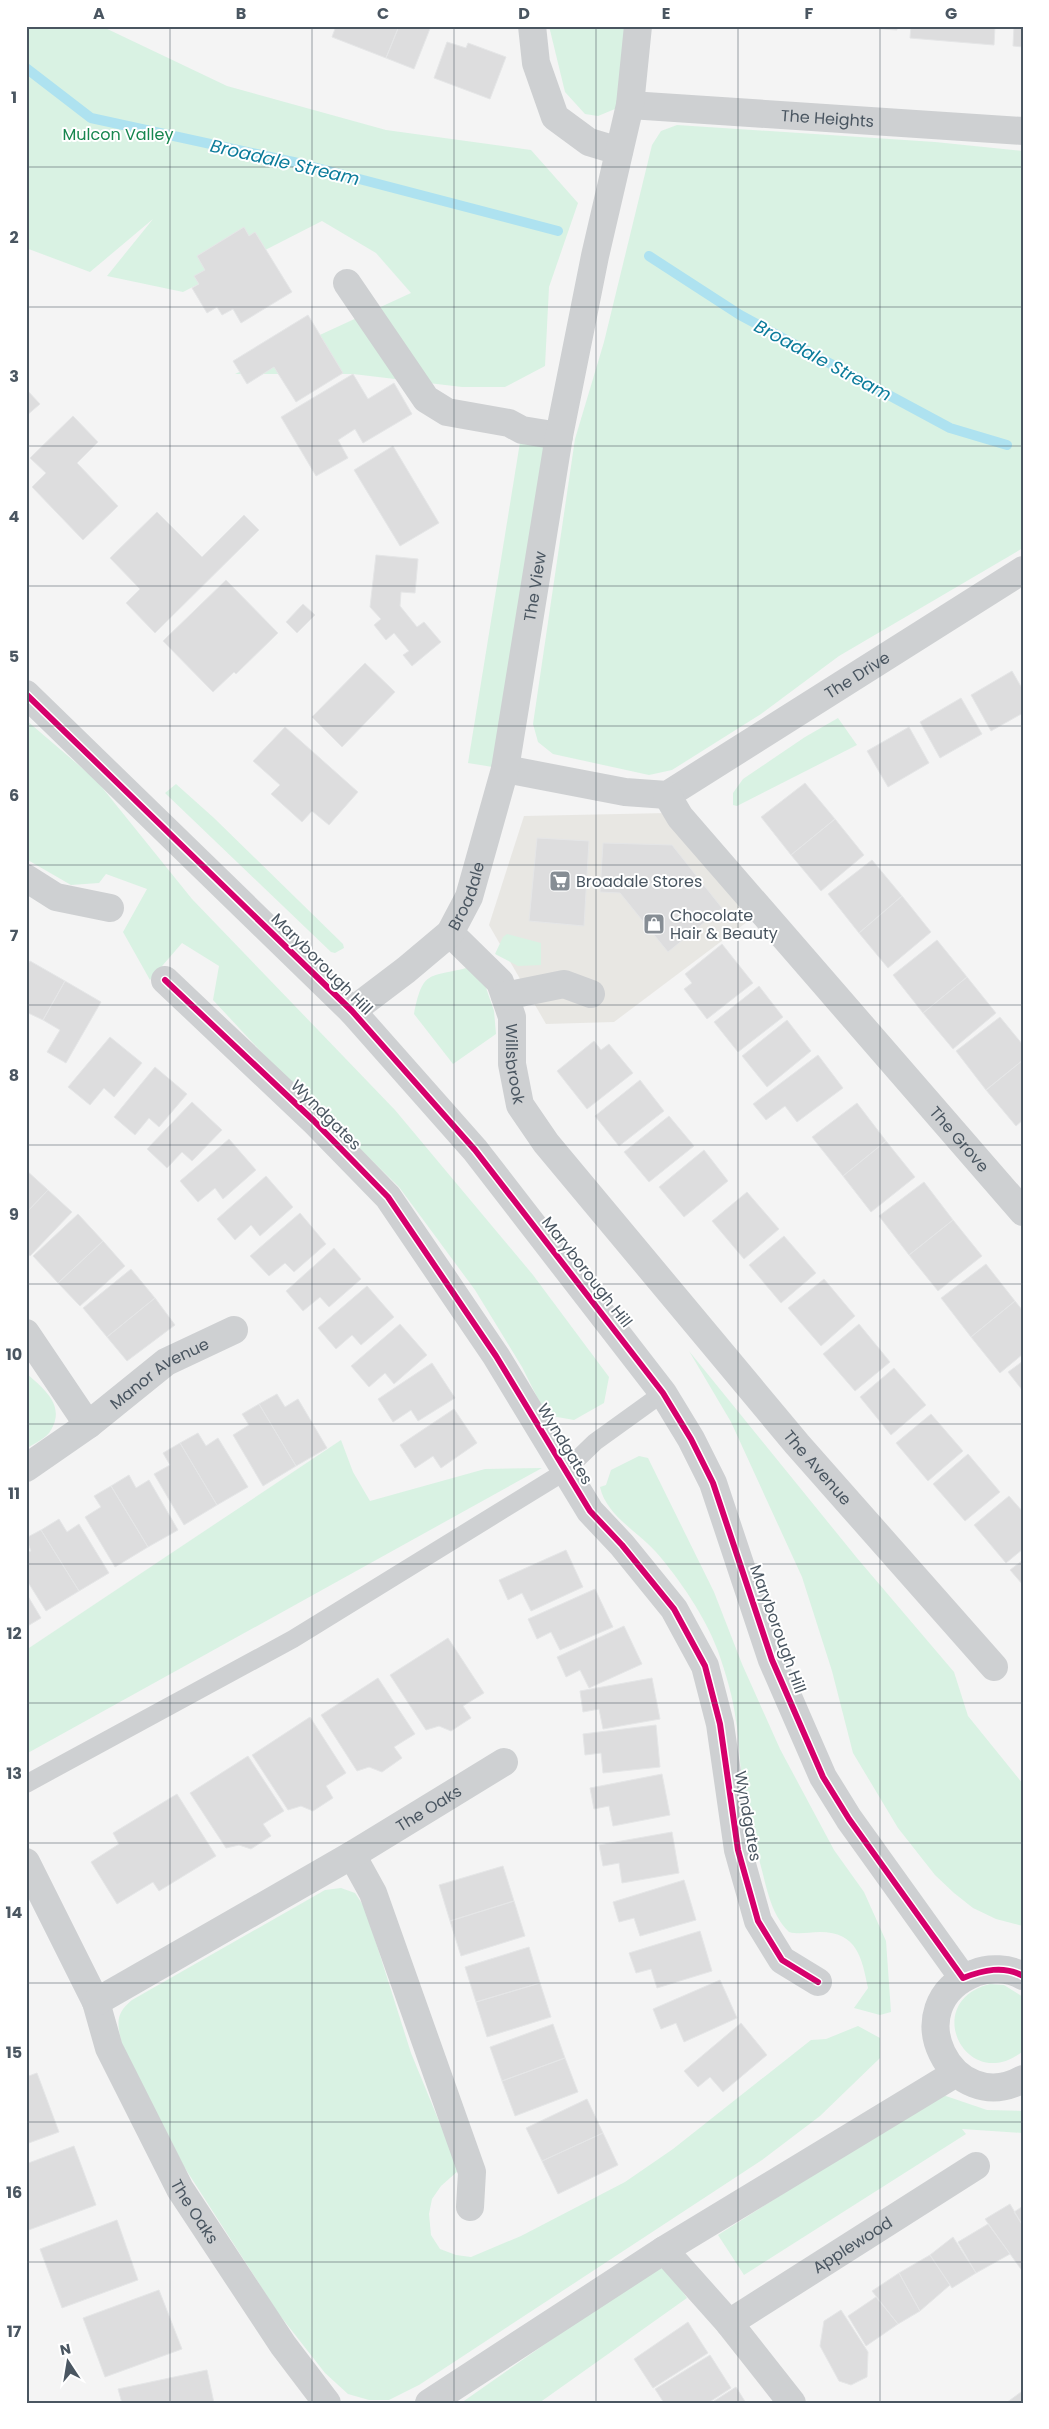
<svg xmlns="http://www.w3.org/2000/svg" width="1049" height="2429" font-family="Poppins,sans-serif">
<rect width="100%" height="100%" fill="#f4f4f4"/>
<path fill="#e8e7e3" d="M667 813 755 916 614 1022 546 1024 489 925 524 816Z"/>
<path fill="#d9f2e3" d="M26 26H101L227 86 386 130 531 150 578 203 549 287 545 366 505 387H462L353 374H235L411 293 376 253 322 221 183 292 107 276 153 219 90 272 26 248Z
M549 26H630L624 94 615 109 598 116 585 114 565 92Z
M677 125 935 142 1023 151V548L839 656 761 714 672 770 649 775 553 754 538 742 533 724 575 439 604 342 652 145 661 131Z
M522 430 559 436 505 769 468 763Z
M838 718 857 745 737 806 733 805V793L743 779 805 737Z
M26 720 96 780 192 899 395 1110 533 1275 609 1377 604 1403 574 1420 546 1415 522 1367 475 1290 399 1187 267 1058 213 1000 219 966 182 943 150 980 123 932 147 889 106 874 99 883 71 885 26 859Z
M176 784 214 818 343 944 344 948 335 953 331 952 165 793Z
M507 934 541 943V965L518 966 495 954 503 937Z
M466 968 482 976 494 1011 496 1034 453 1064 414 1014C423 969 429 978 466 968Z
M689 1351 857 1558 954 1672 968 1716 1023 1784V1926L996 1919 973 1908 954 1893 935 1875 898 1828 853 1753 832 1671 802 1577 731 1422Z
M26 1373C43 1388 66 1405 51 1430 47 1438 33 1444 26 1449Z
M341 1440 353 1472 370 1501 485 1469 542 1468 26 1754V1650Z
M639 1456 648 1458 714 1592 742 1664 780 1749 834 1850 864 1892 886 1941 891 2012 880 2015 854 2008 868 1988C862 1958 857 1932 820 1932 808 1932 800 1935 789 1932 770 1913 767 1888 760 1863 753 1832 746 1802 741 1770 739 1754 739 1737 736 1721 733 1697 726 1674 718 1651 705 1616 680 1580 656 1552 637 1531 606 1515 600 1487L606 1485 611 1470Z
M341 1888 355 1893 365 1908 411 2053 459 2170 441 2186 432 2199 429 2214 431 2235 440 2249 456 2255 471 2257 521 2236 625 2182 673 2149 811 2040 826 2039 858 2026 880 2038V2058L820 2116 762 2160 419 2385 389 2400H369L348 2394 325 2373 278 2313 183 2165 122 2044C117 2023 115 2014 132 2000L325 1890Z
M990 1984 1004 1985 1023 1997V2051C967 2096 919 2002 990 1984Z
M940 2094 987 2110 1023 2111V2133L962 2129 966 2134 744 2275 718 2235Z
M662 2262 687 2298 539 2403H461Z"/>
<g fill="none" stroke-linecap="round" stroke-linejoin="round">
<path stroke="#aee2f0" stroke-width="10" d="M26 68 91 118 298 163 558 231
M649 256 740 315 950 428 1007 445"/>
</g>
<path fill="#ddddde" stroke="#e5e6e7" d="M336 26H399L386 58 332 37Z
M399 26H431L414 69 386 58Z
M843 26H897V30Z
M911 26H995L994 45 910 38Z
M1014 26H1023V47L1013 46Z
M447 42 466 48 468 43 506 57 490 99 434 78Z
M244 227 249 236 255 232 292 292 241 323 233 309 222 315 217 307 207 313 192 288 199 284 194 276 205 270 197 256Z
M308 315 343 373 296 402 274 367 247 384 233 361Z
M353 374 368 399 394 383 412 414 363 443 355 429 338 440 348 458 316 476 281 417Z
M26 389 40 404 26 416Z
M73 416 98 442 77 463 118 506 83 540 32 487 46 473 30 458Z
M393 446 439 523 400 546 354 470Z
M157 512 202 557 244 515 259 530 155 633 126 603 140 589 110 558Z
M376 555 418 559 415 593 401 592 400 606 417 627 424 622 441 642 412 666 403 655 409 651 394 633 386 640 374 625 381 619 370 607Z
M226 580 278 633 236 674 234 672 213 692 163 641Z
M303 604 315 615 297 633 286 622Z
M365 663 395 692 342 747 312 717Z
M1012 671 1023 690V713L991 731 971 695Z
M961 698 982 734 940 758 920 722Z
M285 727 358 792 329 825 312 811 302 822 271 794 280 785 253 761Z
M909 727 929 763 888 787 867 751Z
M805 783 835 819 791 855 761 817Z
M835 819 864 855 821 891 791 855Z
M537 838 589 841 584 926 529 921Z
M603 843 672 845 722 908 668 952 620 893 600 892Z
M872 860 902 896 859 933 828 894Z
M902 896 931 932 888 968 859 933Z
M937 940 967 977 923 1013 893 975Z
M722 944 753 983 707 1019 684 989 692 983 685 974Z
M30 961 65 981 43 1020 26 1012V967Z
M967 977 996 1013 953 1049 923 1013Z
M65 981 101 1002 66 1063 47 1052 60 1030 43 1020Z
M759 986 783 1017 738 1052 714 1022Z
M1000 1017 1023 1045V1060L986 1090 956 1051Z
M787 1020 811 1051 767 1087 742 1056Z
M110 1037 142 1063 114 1097 104 1088 90 1105 68 1087Z
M594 1041 601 1050 609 1044 633 1073 587 1109 557 1071Z
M818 1055 843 1088 797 1122 785 1106 766 1120 753 1104Z
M1023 1060V1120L1016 1126 986 1090Z
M155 1067 187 1094 159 1127 149 1118 135 1135 114 1117Z
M640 1080 664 1111 619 1146 595 1116Z
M192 1102 222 1130 192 1161 182 1152 167 1168 147 1149Z
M857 1103 886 1141 843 1176 812 1137Z
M669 1116 694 1146 649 1182 624 1152Z
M229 1139 256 1170 223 1199 215 1188 198 1202 180 1181Z
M886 1141 915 1177 871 1212 843 1176Z
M704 1150 728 1181 684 1217 659 1187Z
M26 1170 48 1190 26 1213Z
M266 1176 293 1207 260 1236 251 1225 235 1240 217 1219Z
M924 1182 953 1220 909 1255 879 1216Z
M48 1190 72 1212 30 1256 26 1253V1213Z
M747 1192 779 1229 744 1259 712 1221Z
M300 1213 326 1244 294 1272 285 1263 269 1276 250 1256Z
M78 1214 103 1241 58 1283 33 1256Z
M953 1220 982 1256 938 1291 909 1255Z
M784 1236 816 1273 781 1303 749 1265Z
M103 1241 125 1266 80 1306 58 1283Z
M334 1248 361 1279 329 1307 320 1297 303 1311 286 1291Z
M986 1264 1015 1301 971 1337 941 1298Z
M131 1269 155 1298 107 1337 83 1308Z
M824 1279 855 1316 821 1346 788 1308Z
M367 1286 394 1317 361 1345 352 1335 336 1349 318 1328Z
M155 1298 175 1325 127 1361 107 1337Z
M1015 1301 1023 1311V1354L1000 1373 971 1337Z
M400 1324 427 1355 394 1384 385 1373 369 1387 351 1366Z
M859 1324 890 1362 855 1391 823 1354Z
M1023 1361V1391L1008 1372Z
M432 1363 455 1398 418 1421 411 1410 393 1422 378 1399Z
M894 1368 926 1405 891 1435 860 1397Z
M277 1394 285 1407 298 1399 327 1448 296 1466 259 1404Z
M259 1404 296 1466 263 1486 233 1435 249 1425 242 1414Z
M454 1409 477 1443 441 1468 433 1456 415 1468 400 1445Z
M931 1414 963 1451 928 1481 896 1443Z
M198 1433 206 1446 218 1438 248 1487 217 1505 180 1443Z
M180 1443 217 1505 184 1525 154 1474 170 1465 163 1453Z
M968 1454 1000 1492 965 1521 933 1484Z
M129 1475 136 1488 149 1480 178 1530 148 1547 111 1486Z
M111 1486 148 1547 115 1567 85 1517 101 1507 94 1496Z
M1009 1496 1023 1512V1549L1006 1563 974 1525Z
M59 1519 67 1532 79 1524 109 1573 79 1591 41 1530Z
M41 1530 79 1591 46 1611 26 1579V1553L31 1551 26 1538Z
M566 1550 583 1587 531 1611 522 1593 508 1600 499 1580Z
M1023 1560V1585L1010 1570Z
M595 1589 613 1627 560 1650 551 1632 537 1639 528 1619Z
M26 1593 41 1618 26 1627Z
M624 1626 642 1664 589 1688 580 1670 566 1677 557 1657Z
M448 1638 484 1693 463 1706 471 1718 451 1731 439 1726 426 1730 390 1675Z
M378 1678 415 1734 394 1747 402 1758 382 1772 369 1767 357 1771 321 1715Z
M652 1678 660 1719 603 1729 599 1709 583 1712 580 1691Z
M310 1717 346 1773 326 1786 333 1798 313 1811 301 1806 288 1810 252 1755Z
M656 1725 660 1767 603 1773 601 1753 585 1755 583 1734Z
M248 1756 284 1811 263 1824 271 1836 251 1849 239 1845 226 1848 190 1793Z
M662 1774 670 1815 613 1826 609 1806 594 1809 590 1788Z
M177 1794 216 1856 159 1891 153 1882 117 1904 91 1862 119 1844 113 1833Z
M672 1832 679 1873 622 1883 619 1863 603 1866 599 1845Z
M503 1866 514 1901 450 1921 439 1885Z
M684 1880 696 1920 640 1936 634 1918 619 1922 613 1902Z
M514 1901 525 1936 461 1956 450 1921Z
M700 1931 712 1971 657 1988 651 1969 636 1973 629 1953Z
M529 1947 540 1983 476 2002 465 1967Z
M720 1980 737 2018 684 2042 676 2023 661 2029 653 2009Z
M540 1983 551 2017 487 2037 476 2002Z
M741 2023 767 2055 723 2092 710 2077 698 2087 684 2071Z
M553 2024 565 2058 502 2081 490 2047Z
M565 2058 578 2092 515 2116 502 2081Z
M37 2073 59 2132 26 2144V2077Z
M587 2099 603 2133 542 2161 526 2128Z
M603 2133 618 2165 558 2194 542 2161Z
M74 2146 96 2205 26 2231V2164Z
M1010 2204 1023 2226V2272L985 2219Z
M1023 2206V2226L1014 2212Z
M117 2220 138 2280 62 2308 40 2249Z
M988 2224 1010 2254 976 2273 958 2242Z
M953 2237 976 2273 952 2288 930 2255Z
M930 2255 950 2285 920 2311 899 2273Z
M899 2273 920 2311 898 2324 872 2291Z
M159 2290 182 2349 105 2377 83 2318Z
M876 2297 898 2324 866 2346 848 2316Z
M841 2310 868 2352 867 2377 851 2385 839 2381 820 2346 824 2321Z
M688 2322 708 2353 653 2388 634 2359Z
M710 2355 731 2388 708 2403H664L655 2389Z
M207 2370 214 2403H122L118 2389Z
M736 2387 746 2403H711Z
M1021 2392 1023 2403H1006Z"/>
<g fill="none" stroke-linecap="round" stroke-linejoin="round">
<path stroke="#ced0d2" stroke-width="18" d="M26 1784 293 1639 564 1472 595 1442 663 1393"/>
<g stroke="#ced0d2" stroke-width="28">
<path d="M532 26 536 63 555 117 589 142 619 151"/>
<path id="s1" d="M630 105 1023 131"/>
<path d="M347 283 426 399 447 412 509 423 522 430 559 436"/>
<path id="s2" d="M505 769 625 792 667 795 1023 570"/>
<path id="s3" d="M667 795 680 817 1023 1212"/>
<path d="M26 878 56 897 110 908"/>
<path id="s4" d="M450 933 500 982 512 1017V1064L520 1105 546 1143 797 1444 994 1667"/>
<path d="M165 980 314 1121 388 1197 496 1356 590 1511 622 1545 674 1609 705 1666 720 1724 738 1850 758 1921 782 1960 818 1982"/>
<path d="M505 996 564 984 591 994"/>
<path id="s5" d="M352 1011 406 970 450 933 469 897 505 769 559 436 595 256 630 105 638 26"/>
<path d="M26 1333 88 1425"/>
<path id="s6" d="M26 1468 88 1425 166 1362 234 1330"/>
<path d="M352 1855 373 1893 472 2172 470 2207"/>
<path id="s7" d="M26 1862 96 2002 109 2048 180 2189 283 2345 327 2403"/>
<path id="s8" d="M96 2002 352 1855 504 1762"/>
<path d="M664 2250 729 2323 792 2403"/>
<path id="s9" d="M729 2323 976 2166"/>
</g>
<path stroke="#ced0d2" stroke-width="28" d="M26 694 352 1011 475 1150 663 1393 691 1439 713 1483 772 1660 823 1777 849 1819 963 1978
M1023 1976C1009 1968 989 1967 975 1973 894 2005 952 2119 1023 2079
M429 2403 664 2250 956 2073"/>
<g stroke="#fff" stroke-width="9">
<path id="cycleway" d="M26 694 352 1011 475 1150 663 1393 691 1439 713 1483 772 1660 823 1777 849 1819 963 1978C983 1970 1004 1965 1023 1976
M165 980 314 1121 388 1197 496 1356 590 1511 622 1545 674 1609 705 1666 720 1724 738 1850 758 1921 782 1960 818 1982"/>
</g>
<use href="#cycleway" stroke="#d6006c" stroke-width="6"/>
</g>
<path fill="none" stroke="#4a5661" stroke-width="1" stroke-opacity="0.55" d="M170 26V2403M312 26V2403M454 26V2403M596 26V2403M738 26V2403M880 26V2403M26 167H1023M26 307H1023M26 446H1023M26 586H1023M26 726H1023M26 865H1023M26 1005H1023M26 1145H1023M26 1284H1023M26 1424H1023M26 1564H1023M26 1703H1023M26 1843H1023M26 1983H1023M26 2122H1023M26 2262H1023"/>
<defs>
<g id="supermarket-square" transform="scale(1.125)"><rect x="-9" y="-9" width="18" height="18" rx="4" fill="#868d94" stroke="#fff"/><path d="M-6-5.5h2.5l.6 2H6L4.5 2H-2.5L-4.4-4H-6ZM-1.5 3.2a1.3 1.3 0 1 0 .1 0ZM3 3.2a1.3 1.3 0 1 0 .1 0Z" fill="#fff"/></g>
<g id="shop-square" transform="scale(1.125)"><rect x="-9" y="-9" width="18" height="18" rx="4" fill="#868d94" stroke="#fff"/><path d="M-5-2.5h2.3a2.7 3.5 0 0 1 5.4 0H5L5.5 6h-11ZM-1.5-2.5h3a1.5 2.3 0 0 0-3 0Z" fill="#fff"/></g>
</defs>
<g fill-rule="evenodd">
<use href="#supermarket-square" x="560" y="881"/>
<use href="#shop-square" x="654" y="924"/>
</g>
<g text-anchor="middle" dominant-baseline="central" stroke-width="4" stroke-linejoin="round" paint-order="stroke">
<g font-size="16" fill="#4a5661" stroke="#fff">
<text stroke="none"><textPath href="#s1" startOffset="198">The Heights</textPath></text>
<text stroke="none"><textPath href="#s5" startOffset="484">The View</textPath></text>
<text stroke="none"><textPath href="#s2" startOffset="389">The Drive</textPath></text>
<text stroke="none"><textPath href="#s5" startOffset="166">Broadale</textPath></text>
<text transform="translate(322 964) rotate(45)">Maryborough Hill</text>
<text stroke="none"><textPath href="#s4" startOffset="154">Willsbrook</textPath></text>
<text transform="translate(326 1115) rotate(45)">Wyndgates</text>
<text stroke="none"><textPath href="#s3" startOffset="452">The Grove</textPath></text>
<text transform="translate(587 1272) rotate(52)">Maryborough Hill</text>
<text stroke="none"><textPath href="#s6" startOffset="164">Manor Avenue</textPath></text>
<text transform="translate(565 1444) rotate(59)">Wyndgates</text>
<text stroke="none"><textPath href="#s4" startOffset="665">The Avenue</textPath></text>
<text transform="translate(778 1629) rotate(70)">Maryborough Hill</text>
<text stroke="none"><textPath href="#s8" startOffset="385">The Oaks</textPath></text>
<text transform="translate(748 1816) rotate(80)">Wyndgates</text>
<text stroke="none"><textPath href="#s7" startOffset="389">The Oaks</textPath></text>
<text stroke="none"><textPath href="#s9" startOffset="146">Applewood</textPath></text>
</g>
<g font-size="16" fill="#17864f" stroke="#fff">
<text x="118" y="134">Mulcon Valley</text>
</g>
<g font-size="16" fill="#4a5661" stroke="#fff" text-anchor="start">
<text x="576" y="881">Broadale Stores</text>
<text x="670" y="915">Chocolate<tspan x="670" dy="18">Hair &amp; Beauty</tspan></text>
</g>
<g font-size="18" font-style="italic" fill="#0c7c9b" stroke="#fff">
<text transform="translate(285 162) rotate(13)">Broadale Stream</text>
<text transform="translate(823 360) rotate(28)">Broadale Stream</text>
</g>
</g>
<rect width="1049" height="2429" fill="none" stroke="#ffffff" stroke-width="55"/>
<g transform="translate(68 2362) rotate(348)" stroke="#ffffff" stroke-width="4" paint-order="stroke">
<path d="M0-4L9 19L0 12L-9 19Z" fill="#4a5661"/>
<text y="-8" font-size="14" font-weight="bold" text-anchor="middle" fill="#4a5661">N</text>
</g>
<rect x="28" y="28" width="994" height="2374" fill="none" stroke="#4a5661" stroke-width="2"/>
<g font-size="16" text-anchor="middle" font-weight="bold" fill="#4a5661">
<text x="99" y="19">A</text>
<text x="241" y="19">B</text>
<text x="383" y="19">C</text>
<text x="524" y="19">D</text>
<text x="666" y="19">E</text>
<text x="809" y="19">F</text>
<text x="951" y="19">G</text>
<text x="14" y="103">1</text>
<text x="14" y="243">2</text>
<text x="14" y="382">3</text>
<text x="14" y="522">4</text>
<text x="14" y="662">5</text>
<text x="14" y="801">6</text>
<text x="14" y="941">7</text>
<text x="14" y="1081">8</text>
<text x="14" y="1220">9</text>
<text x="14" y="1360">10</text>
<text x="14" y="1499">11</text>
<text x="14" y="1639">12</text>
<text x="14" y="1779">13</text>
<text x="14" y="1918">14</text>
<text x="14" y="2058">15</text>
<text x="14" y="2198">16</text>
<text x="14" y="2337">17</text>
</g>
</svg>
